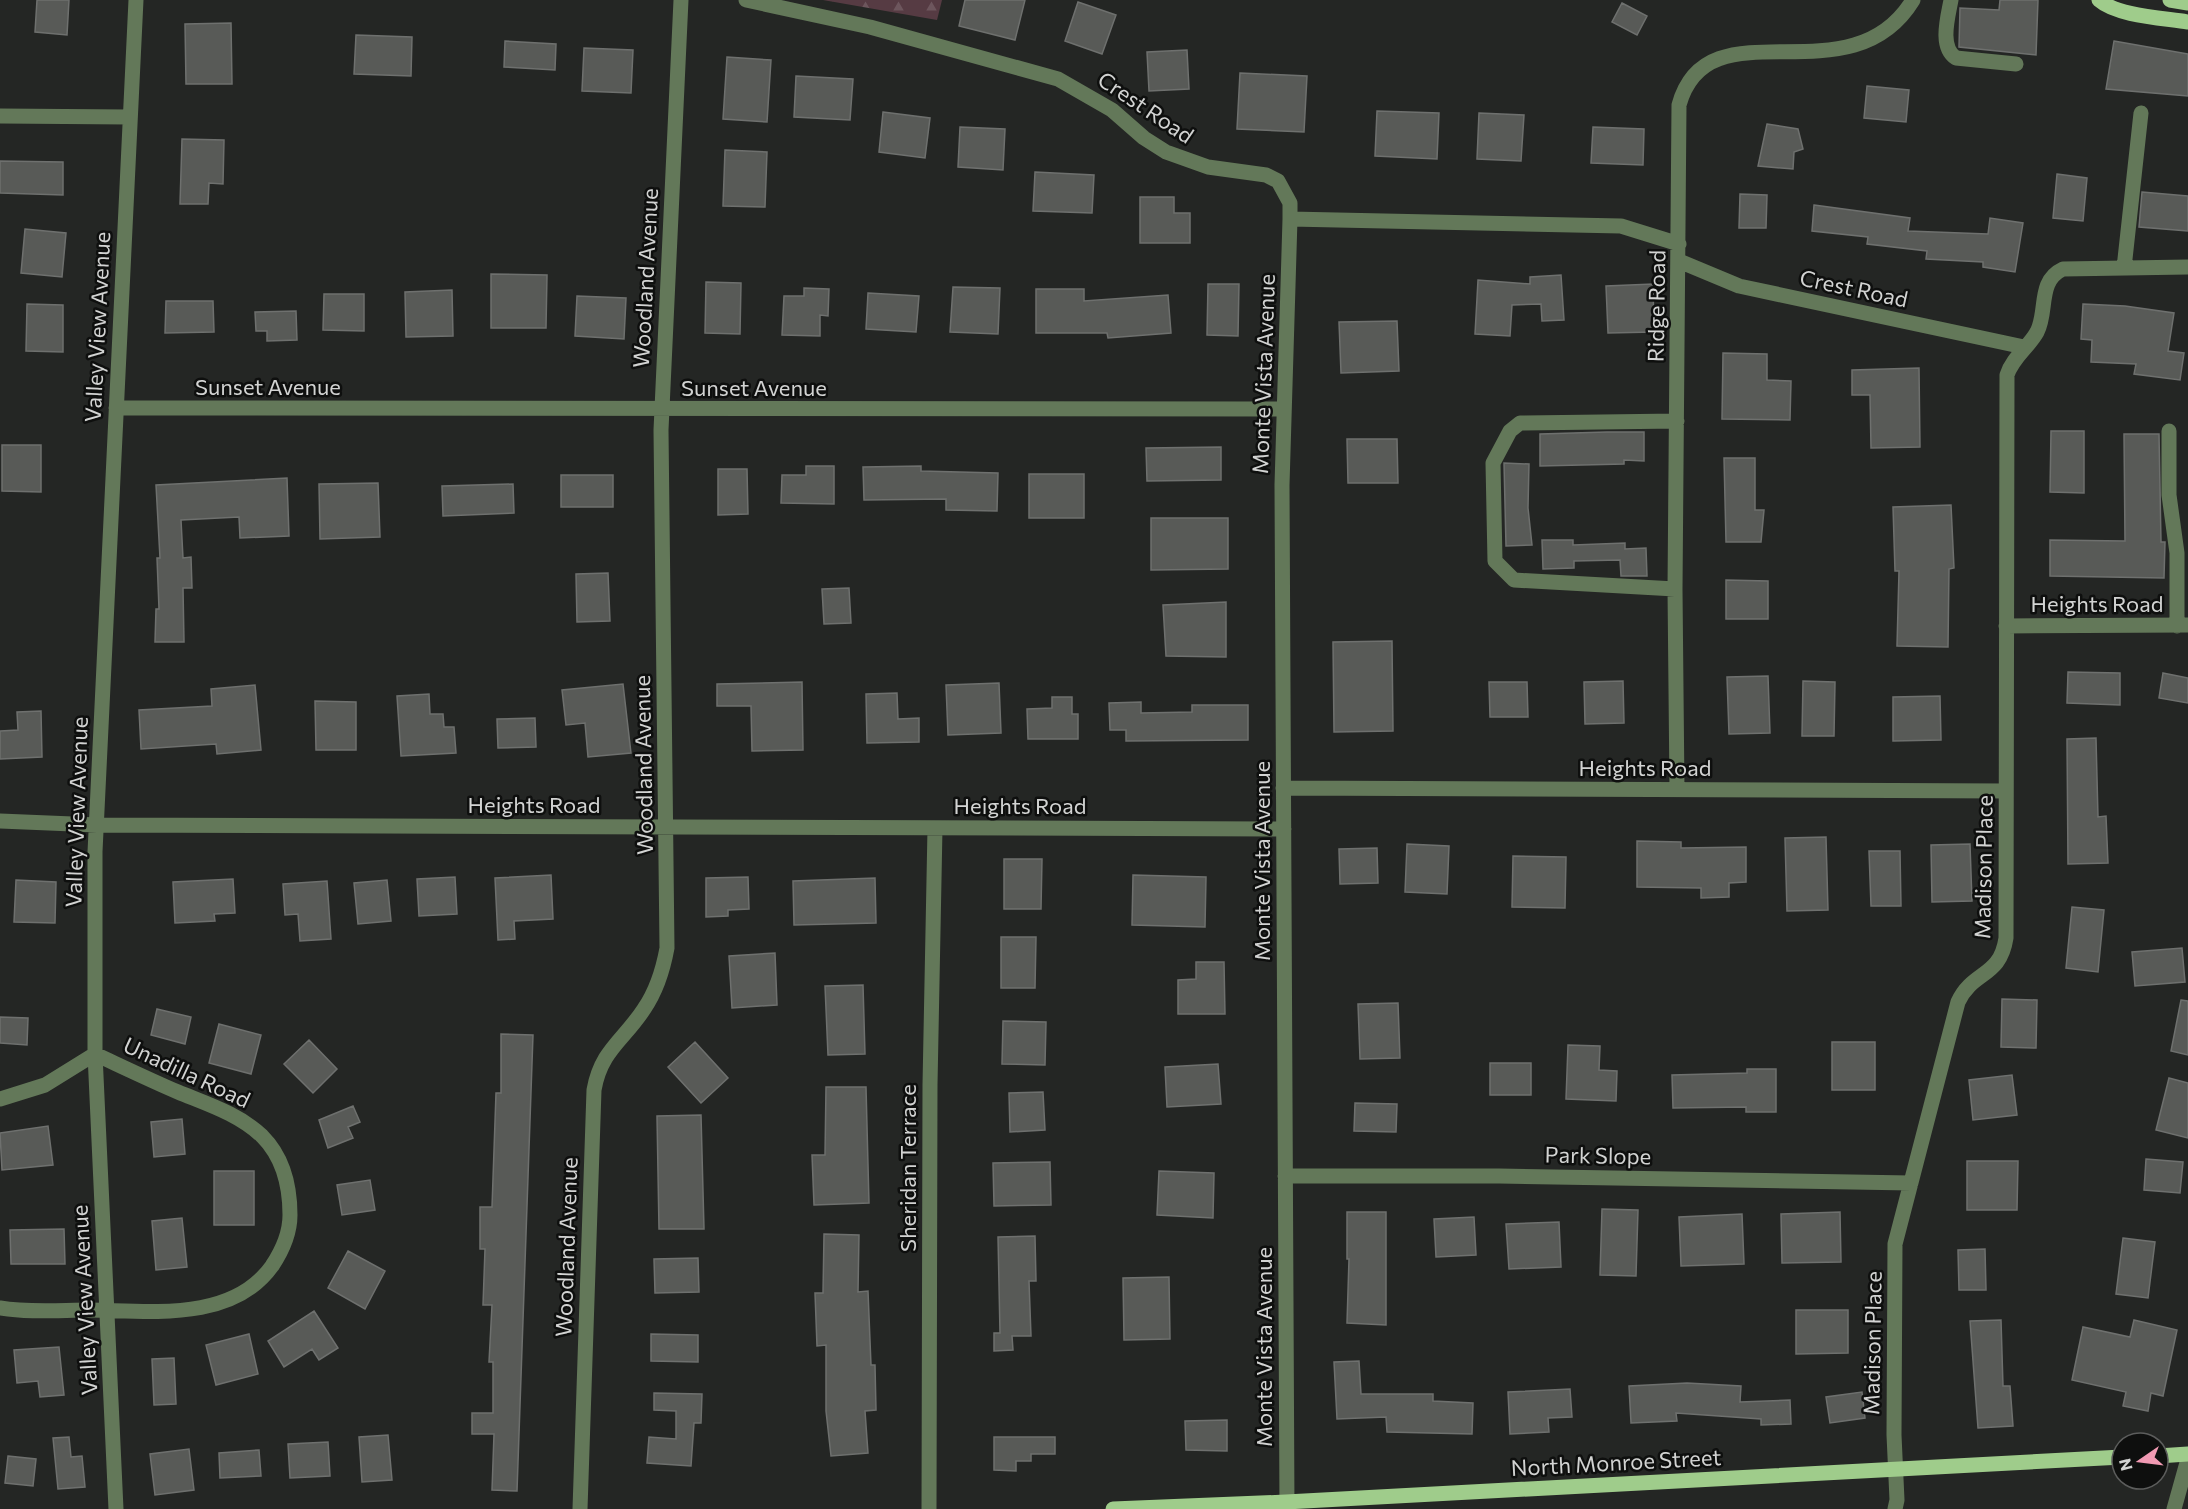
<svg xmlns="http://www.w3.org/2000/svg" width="2188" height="1509" font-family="Commissioner,sans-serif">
<defs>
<pattern id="forest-firs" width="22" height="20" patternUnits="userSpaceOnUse" patternTransform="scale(1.5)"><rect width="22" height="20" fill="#563b43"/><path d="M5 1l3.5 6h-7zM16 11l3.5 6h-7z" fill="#6d565d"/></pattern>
</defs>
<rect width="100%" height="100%" fill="#242624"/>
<path fill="url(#forest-firs)" d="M823 0H942L937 20Z"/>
<path fill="#585a57" stroke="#6e706e" stroke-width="1.5" d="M37 0H69L67 35 35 32Z
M965 0H1025L1015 40 959 26Z
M2000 0H2038L2036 55 1959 47 1960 8 1999 10Z
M1078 2 1116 15 1102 54 1065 41Z
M1622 3 1647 16 1637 35 1612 22Z
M231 23 232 84H186L185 24Z
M356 35 412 37 411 76 354 74Z
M505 41 556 44 555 70 504 67Z
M2114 41 2188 54V96L2106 89Z
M584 48 633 50 631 93 582 91Z
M1187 50 1189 89 1149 91 1147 52Z
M727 57 771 60 767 122 723 119Z
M1240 73 1307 76 1304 132 1237 129Z
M796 76 853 79 850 120 794 117Z
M1867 86 1909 90 1906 122 1864 118Z
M1377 111 1439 113 1437 159 1375 156Z
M883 112 930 118 925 158 879 152Z
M1479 113 1524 115 1521 161 1477 159Z
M1767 124 1798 129 1803 149 1794 152 1793 169 1758 166Z
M960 127 1005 129 1003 170 958 167Z
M1593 127 1644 129 1643 165 1591 163Z
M182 139 224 140 223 184 209 183 208 204H180Z
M725 150 767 152 765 207 723 206Z
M0 161 63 162V195L0 193Z
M1035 172 1094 175 1092 213 1033 211Z
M2057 174 2087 178 2083 221 2053 218Z
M2142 192 2188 196V231L2139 227Z
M1740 194 1767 195 1766 228H1739Z
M1140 197H1174V213H1190V243H1140Z
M1814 205 1910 218 1908 231 1988 234 1990 218 2023 223 2015 272 1983 267V262L1926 259 1927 251 1867 244 1868 237 1812 231Z
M25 229 66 233 62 277 21 273Z
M491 274 547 275 546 328H491Z
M1561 275 1564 320 1542 321 1541 304 1512 305 1510 336 1475 334 1478 280 1530 284V277Z
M706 282 741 283 740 334 705 333Z
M1208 284H1239L1238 336 1207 335Z
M1653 284 1654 332 1608 333 1606 286Z
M953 287 1000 288 998 334 950 332Z
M804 288 829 289 828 316 820 315V336L782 335 784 296H804Z
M1036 289H1084V301L1168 295 1171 333 1108 338 1107 333H1036Z
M452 290 453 336 406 337 405 292Z
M868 293 919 296 916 332 866 329Z
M324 294H364V331L323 330Z
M577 296 626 298 624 339 575 336Z
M166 301H213L214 332 165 333Z
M27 304 63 305V352L26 351Z
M2083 304 2125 306 2174 313 2168 351 2184 353 2180 380 2134 374 2136 364 2091 362 2092 340 2081 339Z
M296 311 297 340 267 341V331H256L255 312Z
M1397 321 1399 371 1341 373 1339 322Z
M1723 353 1767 354V380L1791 381 1790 420 1722 419Z
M1919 368 1920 447 1871 448 1870 395H1852V370Z
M2051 431H2084V493L2050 492Z
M1607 432H1644V461L1624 460V464L1540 466V434Z
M2124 434H2159L2161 542H2165L2164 578 2050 576V540L2125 541Z
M1347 439H1397L1398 483H1348Z
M2 445H41V492L2 491Z
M1221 447V480L1147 481 1146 448Z
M1724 458H1755V510H1764L1761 542H1726Z
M1504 463 1529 464 1528 508 1532 545 1506 546Z
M806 466H834V504L781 503 782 475H806Z
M921 466V471L998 473 997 511 946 510V499L864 500 863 467Z
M718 469H747L748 514 718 515Z
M1029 474H1084V518H1029Z
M561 475H613V507H561Z
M287 478 289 536 240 538 239 517 181 520 183 558 191 557 192 588H183L184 642H155L156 609H159L157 558H160L156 485Z
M378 483 380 537 320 539 319 484Z
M513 484 514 513 443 516 442 486Z
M1951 505 1954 568 1949 569 1948 647 1897 646 1899 571H1895L1893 507Z
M1151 518H1228V569L1151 570Z
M1542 540H1573V545L1625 543V549L1646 548 1647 576H1621L1620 560 1574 561V568L1543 569Z
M608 573 610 621 577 622 576 574Z
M1726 580 1768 581V619H1726Z
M849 588 851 623 824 624 822 589Z
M1226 602V657L1166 656 1163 605Z
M1392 641 1393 731 1334 732 1333 642Z
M2068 672 2120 673V705L2067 703Z
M2163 673 2188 678V703L2159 698Z
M1768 676 1770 733 1729 734 1727 677Z
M1623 681 1624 723 1585 724 1584 682Z
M1803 681 1835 682 1834 736H1802Z
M802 682 803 750 752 751 751 706H717V684Z
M1489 682H1527L1528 717H1490Z
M999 683 1001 733 948 735 946 685Z
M623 684 631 753 588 757 585 723 566 725 562 690Z
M255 685 261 750 217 754 216 744 141 749 139 710 212 706 211 689Z
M897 693 898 719 919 718V742L867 743 866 694Z
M429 694 430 714H443L444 727H454L456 753 401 756 397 696Z
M1940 696 1941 740 1893 741V697Z
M1052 697H1072V714H1078V739H1028L1027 709 1052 708Z
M315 701 356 702V750H316Z
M1141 702V713L1192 712V705H1248V740L1126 741V730H1110L1109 703Z
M41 711 42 757 0 759V731L18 730 17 712Z
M535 718 536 747 498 748 497 719Z
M2096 738 2098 817 2106 816 2108 863 2068 864 2067 739Z
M1826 837 1828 910 1787 911 1785 838Z
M1637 841 1681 842V848L1746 847V882L1729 883V897L1701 898V888L1637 887Z
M1407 844 1449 846 1447 894 1405 892Z
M1970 844 1972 901 1932 902 1931 845Z
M1377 848 1378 883 1340 884 1339 849Z
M1869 851H1900L1901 906H1871Z
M1513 856 1566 857 1565 908 1512 907Z
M1004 859H1042L1041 909H1004Z
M551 875 553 919 514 921 515 939 498 940 495 878Z
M1133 875 1206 877 1205 927 1132 925Z
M455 877 457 914 419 916 417 879Z
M748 877 749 909 728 910V916L706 917V878Z
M875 878 876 923 794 925 793 881Z
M233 879 235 913 214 914 215 921 175 923 173 882Z
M16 880 56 882 55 923 14 922Z
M387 880 391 921 358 924 354 883Z
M327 881 331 939 300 941 298 914 285 915 283 884Z
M2072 907 2104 910 2098 972 2066 968Z
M1001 937H1036L1035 988H1001Z
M2182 948 2185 982 2135 986 2132 952Z
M775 953 777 1005 732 1008 729 956Z
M1196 962H1224L1225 1014H1178V980L1196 979Z
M863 985 865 1054 828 1055 825 986Z
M2002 999 2037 1000 2036 1048 2001 1047Z
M2181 1000 2188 1001V1055L2171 1051Z
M1398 1003 1400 1058 1360 1059 1358 1004Z
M157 1009 191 1017 185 1044 151 1035Z
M0 1017 28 1018 27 1045 0 1043Z
M1003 1021 1046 1022 1045 1065 1002 1064Z
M219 1024 261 1035 251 1074 209 1063Z
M501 1034 533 1035 517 1491 492 1490 494 1434H472V1413H493V1362H489L492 1305H483L485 1249H480V1207H492L496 1093H501Z
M309 1040 337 1069 313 1093 284 1064Z
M695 1042 728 1078 701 1103 668 1067Z
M1832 1042H1875V1090H1832Z
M1568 1045 1600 1046 1599 1070 1617 1071 1616 1101 1566 1099Z
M1490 1063H1531V1095H1490Z
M1218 1064 1221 1104 1167 1107 1165 1067Z
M1747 1069H1776V1112H1746V1107L1673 1108 1672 1075 1747 1073Z
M2012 1075 2017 1115 1973 1120 1969 1080Z
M2169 1078 2188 1083V1138L2156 1130Z
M826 1087H866L869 1203 814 1205 812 1155H825Z
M1043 1092 1045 1130 1010 1132 1009 1093Z
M1355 1103 1397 1104 1396 1132 1354 1131Z
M353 1106 360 1122 348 1127 353 1138 328 1148 319 1120Z
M701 1115 704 1229H659L657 1116Z
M182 1119 185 1154 154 1157 151 1122Z
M48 1126 53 1165 2 1170 0 1133Z
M2146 1159 2183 1162 2180 1193 2144 1190Z
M1967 1161H2018L2017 1210H1967Z
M1050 1162 1051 1205 994 1206 993 1163Z
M214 1171H254V1225H214Z
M1159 1171 1214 1173 1213 1218 1157 1215Z
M370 1180 375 1210 342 1215 337 1185Z
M1602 1209 1638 1210 1636 1276 1600 1275Z
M1347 1212H1386V1325L1347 1323 1349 1259H1347Z
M1840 1212 1841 1262 1782 1263 1781 1214Z
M1742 1214 1744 1264 1681 1266 1679 1217Z
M1474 1217 1476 1255 1436 1257 1434 1219Z
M182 1218 187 1267 156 1270 152 1221Z
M1559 1222 1561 1267 1509 1269 1506 1224Z
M64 1229 65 1264H11L10 1230Z
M824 1234 859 1235 858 1292 868 1291 871 1365H875L876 1410 865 1411 868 1453 831 1456 826 1411V1345L817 1346 815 1293H823Z
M1035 1236 1036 1281H1029L1031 1336H1012L1013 1350 994 1351V1333H1000L998 1237Z
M2123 1238 2155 1242 2148 1298 2116 1294Z
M1985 1249 1986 1290H1959L1958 1250Z
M348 1251 385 1271 365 1309 328 1288Z
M698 1258 699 1292 655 1293 654 1259Z
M1169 1277 1170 1339 1124 1340 1123 1278Z
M1796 1310H1848V1353L1796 1354Z
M314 1311 338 1348 319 1360 312 1349 284 1367 268 1341Z
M2001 1320 2003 1386H2010L2013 1426 1978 1428 1970 1321Z
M2134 1320 2177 1330 2163 1396 2151 1393 2148 1411 2123 1406 2126 1392 2072 1380 2083 1327 2130 1337Z
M249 1334 258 1374 216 1385 206 1345Z
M651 1334 698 1335V1362L651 1361Z
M59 1347 64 1395 40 1397 38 1381 17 1383 14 1350Z
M174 1358 176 1404 154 1405 152 1359Z
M1359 1361 1361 1394H1433V1401L1473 1403 1472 1434 1387 1432 1386 1417 1337 1419 1334 1362Z
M1687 1383 1741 1386 1740 1402 1790 1400 1791 1424 1761 1425V1419L1676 1413 1677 1421 1631 1423 1629 1386Z
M1570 1389 1572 1417 1548 1418 1549 1432 1510 1434 1508 1392Z
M1862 1392 1865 1418 1830 1423 1826 1397Z
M654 1393 702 1394 701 1423H694L691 1466 647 1463 649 1437 676 1439V1411L654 1410Z
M1227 1420V1451L1186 1450 1185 1421Z
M388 1435 392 1480 362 1482 359 1437Z
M69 1437 71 1457 82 1456 85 1487 58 1489 53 1438Z
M994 1437H1055V1454H1031V1461H1016V1471L994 1470Z
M328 1442 330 1476 290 1478 288 1444Z
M189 1449 194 1490 155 1495 150 1454Z
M259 1450 261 1476 220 1478 219 1453Z
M8 1456 36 1459 33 1486 5 1483Z"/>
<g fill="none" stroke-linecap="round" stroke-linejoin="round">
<path stroke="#637859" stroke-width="15" d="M746 0 870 27 1058 79 1112 110 1144 138 1166 152 1208 167 1266 175 1278 181 1290 203V219L1282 485 1287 1509
M1951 0C1948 17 1939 47 1956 58L2016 64
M0 116 129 117
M1290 219 1621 226 1679 244
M1679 261 1739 286 2024 347
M2124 268 2141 113
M116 408 1284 409
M2169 431V495L2177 553V626
M1675 589 1514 580 1495 561 1493 463 1510 431 1520 423 1677 421
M2006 626 2188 625
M1283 788 2006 791
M1677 790 1675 589 1679 105C1708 0 1850 103 1913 0
M0 821 97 825 1284 829
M0 1099 45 1085 95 1054
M1285 1176H1499L1911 1183
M0 1308C29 1313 61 1310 91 1310 151 1311 232 1322 272 1266 282 1251 290 1233 290 1215 290 1186 283 1157 262 1136 239 1114 207 1104 178 1092 150 1080 123 1067 95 1054
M116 1509 95 1054V852L136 0
M580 1509 594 1090C601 1050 624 1040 644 1009 657 990 663 970 667 948L661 430 681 0
M929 1509 930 1085 935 828
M1895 1509 1897 1500 1894 1435 1895 1244 1958 1002C1973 970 2000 978 2006 938L2007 375C2013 357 2028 348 2037 332 2048 311 2037 281 2063 269L2188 267
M2174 1509 2188 1459"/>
<path stroke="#9fcc8b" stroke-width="15" d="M2099 0C2117 16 2164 18 2188 22
M2170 0 2188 3
M2158 1456 2188 1454
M1113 1509 1286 1502 2122 1457"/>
</g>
<g text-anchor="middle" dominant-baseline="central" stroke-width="5" stroke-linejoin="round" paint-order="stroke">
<g font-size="22" fill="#d2d3d2" stroke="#0e0f0e">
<text transform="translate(1146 107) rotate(34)">Crest Road</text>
<text transform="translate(645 278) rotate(-87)">Woodland Avenue</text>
<text transform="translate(1854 288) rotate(12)">Crest Road</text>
<text transform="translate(1656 306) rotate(-89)">Ridge Road</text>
<text transform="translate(97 327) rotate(-87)">Valley View Avenue</text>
<text transform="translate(1263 374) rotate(-88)">Monte Vista Avenue</text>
<text x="268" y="386">Sunset Avenue</text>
<text x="754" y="387">Sunset Avenue</text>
<text x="2097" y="603">Heights Road</text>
<text transform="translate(643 765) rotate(-91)">Woodland Avenue</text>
<text x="1645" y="767">Heights Road</text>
<text x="534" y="804">Heights Road</text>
<text x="1020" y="805">Heights Road</text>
<text transform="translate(76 812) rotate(-88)">Valley View Avenue</text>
<text transform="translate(1261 861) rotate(-90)">Monte Vista Avenue</text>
<text transform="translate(1983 867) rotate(-89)">Madison Place</text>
<text transform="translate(187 1072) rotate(25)">Unadilla Road</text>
<text transform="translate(1598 1155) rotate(1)">Park Slope</text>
<text transform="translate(907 1168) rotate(-90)">Sheridan Terrace</text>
<text transform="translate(566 1247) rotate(-88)">Woodland Avenue</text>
<text transform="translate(84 1300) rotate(-93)">Valley View Avenue</text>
<text transform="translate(1872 1343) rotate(-89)">Madison Place</text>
<text transform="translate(1263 1347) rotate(-90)">Monte Vista Avenue</text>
<text transform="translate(1616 1462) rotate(-3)">North Monroe Street</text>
</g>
</g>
<g transform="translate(2140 1461) rotate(256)"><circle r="28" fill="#0e0f0e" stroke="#5c5d5c" stroke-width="1.5"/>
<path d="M0-4.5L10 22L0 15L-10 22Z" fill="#f19ab3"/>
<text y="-9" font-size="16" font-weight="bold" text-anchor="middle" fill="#d2d3d2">N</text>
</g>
</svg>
